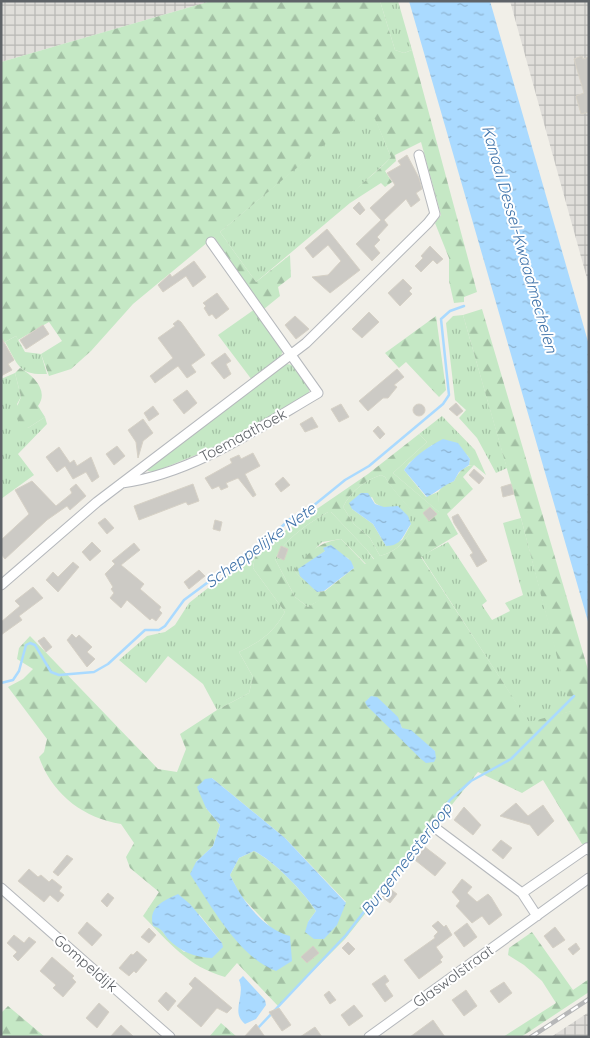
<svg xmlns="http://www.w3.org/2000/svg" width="590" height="1038" font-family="Quicksand,sans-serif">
<defs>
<pattern id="industrial-grid" width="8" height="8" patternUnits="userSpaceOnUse" patternTransform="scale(1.25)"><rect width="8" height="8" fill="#e0deda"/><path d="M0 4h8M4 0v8" fill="none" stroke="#b9b8b5"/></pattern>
<pattern id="grass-tufts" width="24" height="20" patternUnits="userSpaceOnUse" patternTransform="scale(1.25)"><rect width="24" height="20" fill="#c5e8c5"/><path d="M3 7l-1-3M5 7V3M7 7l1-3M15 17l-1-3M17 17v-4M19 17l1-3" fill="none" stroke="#a3c0a4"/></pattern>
<pattern id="forest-firs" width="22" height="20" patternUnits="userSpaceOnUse" patternTransform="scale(1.25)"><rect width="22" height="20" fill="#c5e8c5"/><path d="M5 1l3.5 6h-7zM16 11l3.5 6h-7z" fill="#a3c0a4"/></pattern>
<pattern id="water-ripples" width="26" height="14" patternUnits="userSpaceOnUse" patternTransform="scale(1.25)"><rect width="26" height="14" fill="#aadaff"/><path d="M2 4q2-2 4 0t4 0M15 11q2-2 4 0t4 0" fill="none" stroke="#8eb4d2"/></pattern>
</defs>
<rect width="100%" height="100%" fill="#f1efe8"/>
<path fill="url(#industrial-grid)" d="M1 1H211L1 62Z
M510 1H589V283L588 282Z
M589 1012V1037H551Z"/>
<path fill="url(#grass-tufts)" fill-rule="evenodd" d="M380 1H398L412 50 404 53 395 50Z
M365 110 375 118 391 157C382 168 348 192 350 203L256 282 220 232Z
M255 309 283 350 280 359 252 380 218 335Z
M463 315 507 468 496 473 477 438 459 418 466 410 455 400 446 323 453 316Z
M16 336 25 352 41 354 47 374C18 375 19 366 5 342Z
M286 364 293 365 309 386V392L303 397 225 443 154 472 148 471 147 469Z
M15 373 21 397 17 404 28 428 45 417 47 424 18 454 34 475 1 499V379Z
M442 416 475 450 486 475 474 465H469L470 459 467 455 432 445 409 463 404 470 426 497 438 492 440 513 393 473 427 442 419 434Z
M381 475 385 477C394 492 407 503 418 519 408 537 401 550 380 556L370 538 354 524 343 507C350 492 365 480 381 475ZM372 497 375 503 411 524 402 540 386 546 373 524 352 509Z
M328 512H331L367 550 374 560 366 564 341 539 322 542 294 570 320 600 308 607 295 597 275 559C287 537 306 525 328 512Z
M521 518 572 711 529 723 421 556 448 542 487 601 482 605 492 620 510 611 505 603 523 595 503 523Z
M251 554 255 556 253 568 285 612C273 633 260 642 239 652L253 677 249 693 217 710 203 684 168 656 146 683 119 660 147 636 165 632 175 625 189 603Z"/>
<path fill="url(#forest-firs)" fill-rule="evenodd" d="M211 1H380L395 50 404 53 412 50 477 292 464 297V302L454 303 449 281V258L435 223 441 215 421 142 395 155 396 161 385 171 392 182 385 187 381 183 350 203 347 201C358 183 378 173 391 157L375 119 365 111 220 232 256 282 290 255 291 277 278 287 280 296 264 309 214 237 133 304 91 351 71 369 49 376 41 354 62 341 49 322 18 340 16 336 1 344V62Z
M482 309 589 673V844H582L543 780 522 793 478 772 345 939 278 1006 237 963 225 977C187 966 170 943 143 916L159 892 130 868 126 857 134 843 121 824C83 818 52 794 39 757L44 752 47 739 8 687 23 679 33 669 17 659 19 648 30 636 158 769 177 772 186 749 180 734 217 710 249 693 253 677 239 652C260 642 273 633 285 612L253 568 255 556 251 554 368 474 419 434 427 442 393 473 439 512 438 492 444 485 454 481C458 473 464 465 474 465L463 477 473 489 447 514 458 534 421 557 529 722 571 711 521 518 463 315ZM381 475 385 477C394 493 407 503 417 519 408 537 401 550 380 556L370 538 354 524 343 507C350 492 365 480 381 475ZM328 512H331L367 550 374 559 365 564 341 539C319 542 307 553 294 570L319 600 308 607 295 597 275 559C287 537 306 525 328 512ZM325 551 348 558 354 568 325 591 317 592 309 583 308 564ZM368 698 399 721 402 728 435 751 421 759ZM212 778 285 838 346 902 308 922 316 911C303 891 275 862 254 851L239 858 230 875 240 895 275 932 196 862 213 846 220 825 206 808ZM199 914 222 943 184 952 166 936 160 928Z
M436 316 446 390 439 397 406 362 399 368 385 353Z
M20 368C34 376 49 391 38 406L45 417 28 428 21 424 14 414 21 397 15 373Z
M532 932 573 990 589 979V992L521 1037H503L556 1003 542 981 524 965 508 955 509 948Z
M8 1006 45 1037H1V1013Z
M221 1023 237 1037H209Z"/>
<path fill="url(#water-ripples)" d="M409 1H490L589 345V625Z
M443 439 458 443 470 459 469 465 459 472 454 481C444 485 437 492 427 497L404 470C413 457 429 446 443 439Z
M361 493H368L375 504 384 507 398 506 408 516 411 524C403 535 402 546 386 546L373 524 352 509 349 503Z
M331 545 351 561 354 568 324 591 317 592 300 576 298 569 325 551 323 548Z
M371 696 377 697 398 717 402 728 411 730 435 751 436 758 434 762 426 763 421 759 367 706 365 702Z
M212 778 285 838 346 903 337 925 324 939H314L305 932 308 922 316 911C304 892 274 861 254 851L239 858 230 875C242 900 262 928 290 936L292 961 276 971C240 958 211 906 190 874L196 862 213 846 220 825 206 808 197 787 205 779Z
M178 894 190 904 222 943 223 947 212 958C194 957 181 952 168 939 163 933 162 928 153 926 148 907 163 901 178 894Z
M243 976 265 1000 266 1005 256 1019 245 1024C230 1012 246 996 239 980Z"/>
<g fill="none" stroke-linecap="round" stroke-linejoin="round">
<path stroke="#aadaff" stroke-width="2.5" d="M1 683 13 680 19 671 26 645 30 643 35 645 51 672 59 675 94 672 108 664 145 630H159L165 626 184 600 277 531 290 519 313 506 345 480 369 466 443 404 449 395 441 319 450 311 464 306
M257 1029 346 935 450 800 471 781 511 759 574 696"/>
</g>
<path fill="#cccac5" stroke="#d6d1c6" d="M582 56 583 59 589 57V112L581 114 576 96 584 93 574 59Z
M407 155 419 178 422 189 416 193 420 200 411 207 406 199 384 220 388 225 377 237 380 240 374 246 380 253 372 261 356 244 381 220 370 208 395 185 387 173 401 165 398 161Z
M359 202 365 210 360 215 353 208Z
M327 229 360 270 330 293 312 277 328 275 341 261 328 245 313 258 305 248Z
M430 246 443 259 437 264 433 260 421 272 415 266 423 258 421 256Z
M194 261 206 277 193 287 186 276 163 292 158 285 170 274 172 277Z
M403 279 412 288 409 291 412 294 400 306 388 293Z
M217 293 229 309 216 319 212 314 209 316 204 308 206 306 203 303Z
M369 312 379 322 362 338 352 329Z
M295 316 309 329 296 339 285 325Z
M178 320 181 322 205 355 191 365 196 372 187 378 178 366 155 383 150 376 173 358 158 338 175 326 173 324Z
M43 325 49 334 26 349 20 340Z
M1 337 14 360 8 364 12 370 1 376Z
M225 353 231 361 226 364 231 374 224 379 211 363Z
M397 369 404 377 394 385 397 387 388 398H383L368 411 359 401Z
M187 390 197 403 184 414 173 400Z
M456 403 463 411 457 416 449 409Z
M413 410a6 6 0 1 1 12 0a6 6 0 1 1-12 0Z
M341 404 349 417 339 422 331 409Z
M153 406 159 414 149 421 144 413Z
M312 417 318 427 305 432 300 424Z
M143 419 153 433 143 441 138 458 136 442 128 430Z
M378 426 385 434 380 439 373 431Z
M117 446 125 456 114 465 106 454Z
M59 447 70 463 74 460 77 466 91 457 99 477 92 482 86 472 73 479 65 466 57 472 46 457Z
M253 453 260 466 245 474 256 495 253 497 238 478 226 483 228 487 221 490 219 486 212 489 205 478 232 463 230 459 239 455 241 459Z
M474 469 484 478 479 484 469 475Z
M283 477 290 485 281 492 275 484Z
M32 481 56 506 72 493 70 489 76 484 86 496 70 510 67 506 47 520 5 559 1 554V540L29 514 15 490Z
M193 484 199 501 188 505 186 502 139 520 134 506Z
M511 484 514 494 503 497 501 487Z
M430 507 437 514 429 521 423 513Z
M458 514 487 561 477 567 470 555 473 553 454 523 452 517Z
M105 518 114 528 107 534 98 523Z
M215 520 222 522 220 531 213 529Z
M92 542 101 551 90 561 82 552Z
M134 543 140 550 121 565 144 584 140 589 161 607 159 610 162 613 156 621 152 618 150 620 127 600 121 608 110 598 114 593 111 589 113 587 105 574 115 564 112 561Z
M281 546 288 549 284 560 277 557Z
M73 562 79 567 58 592 46 580 53 572 58 577Z
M199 570 205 576 189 589 184 582Z
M33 587 43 598 19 616 22 620 1 635V622L20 606 15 601Z
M72 634 76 638 79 635 92 647 87 652 95 659 87 667 67 640Z
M44 637 52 647 46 652 38 641Z
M516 803 528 816 543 805 554 821 538 836 530 825 500 816Z
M464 807 481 825 473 835 454 820Z
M501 840 512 848 503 859 492 850Z
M425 847 446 863 435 876 415 860Z
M67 855 73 859 58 876 53 872Z
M29 869 38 877 41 875 49 882 52 879 62 887 59 891 64 895 58 902 50 895 44 902 18 881Z
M462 879 472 887 467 893 477 902 488 894 491 897 502 915 489 925 482 916 472 923 456 906 460 901 452 892Z
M389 888 397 894 390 903 382 897Z
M108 893 114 898 107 907 101 901Z
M438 921 444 927 446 925 452 935 436 947 443 957 440 960 442 962 419 979 404 960 435 938 434 936 438 932 432 926Z
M87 922 102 935 92 946 78 933Z
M467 923 477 937 464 947 454 933Z
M555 927 565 940 553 948 544 936Z
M149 928 156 935 149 943 141 937Z
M14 935 24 943 29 937 36 942 18 961 13 956 17 952 7 943Z
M348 942 355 949 349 955 342 948Z
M576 943 580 949 573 955 568 949Z
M313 946 319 953 307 963 301 957Z
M137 951 147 960 136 973 134 971 129 976 119 968 131 954 133 955Z
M52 957 74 976 72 978 76 982 63 997 53 988 56 985 40 971Z
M385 975 389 981 385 984 393 996 385 1002 372 984Z
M195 977 232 1008 227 1013 217 1008 201 1027 177 1006 193 988 189 984Z
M504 982 512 993 499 1003 490 991Z
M466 990 477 1006 464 1016 452 1000Z
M329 991 336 1000 330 1004 324 995Z
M166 992 176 1001 168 1011 158 1001Z
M99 1003 109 1012 97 1028 86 1018Z
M354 1005 363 1016 349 1026 341 1015Z
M279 1008 291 1025 282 1031 269 1012Z
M433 1020 445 1037H410Z
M256 1024 265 1037H244Z
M121 1025 134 1037H110Z
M315 1027 322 1037H300Z"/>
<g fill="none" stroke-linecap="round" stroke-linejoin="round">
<g stroke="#b5b8bc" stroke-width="11">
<path id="minor" d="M122 483C192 474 258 428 318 393L211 242
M1 585 97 502 306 343 428 223 435 214 419 155
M438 830 522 893 537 916
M1 888 170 1037
M522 893 587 848 589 850
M369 1037 589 878"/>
</g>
<use href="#minor" stroke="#fff" stroke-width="9"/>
<g stroke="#b6b7b8" stroke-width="4.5">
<path id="rail" d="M531 1037 589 999"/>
</g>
<use href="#rail" stroke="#fff" stroke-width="2.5" stroke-dasharray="8" stroke-linecap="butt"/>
</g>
<g text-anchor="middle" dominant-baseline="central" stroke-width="4" stroke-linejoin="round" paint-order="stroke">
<g font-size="15" fill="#5f6368" stroke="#fff">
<text transform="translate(243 435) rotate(-28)">Toemaathoek</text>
<text transform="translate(86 963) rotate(41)">Gompeldijk</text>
<text transform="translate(453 976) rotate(-36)">Glaswolstraat</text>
</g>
<g font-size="16" font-style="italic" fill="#4174aa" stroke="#fff">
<text transform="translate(520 239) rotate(74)">Kanaal Dessel-Kwaadmechelen</text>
<text transform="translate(260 545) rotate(-36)">Scheppelijke Nete</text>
<text transform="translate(406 859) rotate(-52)">Burgemeesterloop</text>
</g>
</g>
<rect width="590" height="1038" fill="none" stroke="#5f6368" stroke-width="5"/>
</svg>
